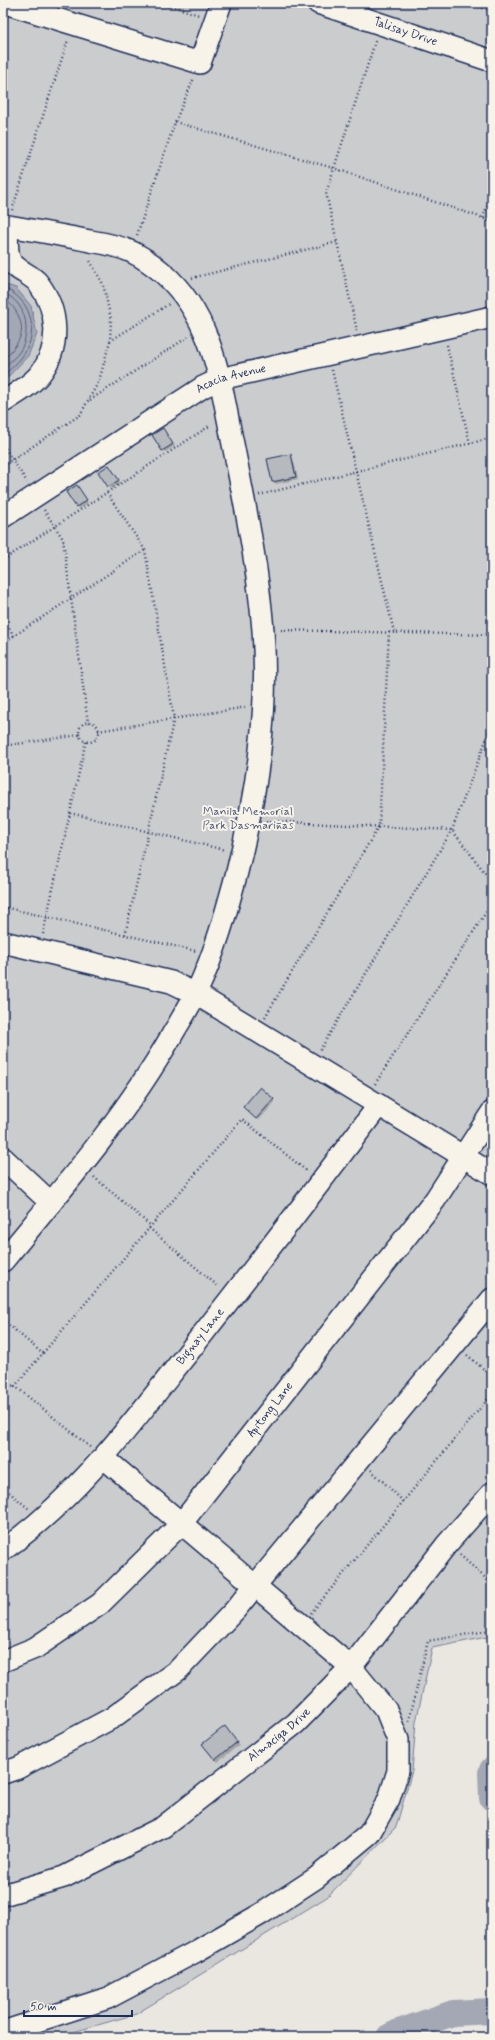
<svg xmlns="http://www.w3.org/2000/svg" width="495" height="2040" font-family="Mynerve,sans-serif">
<rect width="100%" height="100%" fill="#eae7e0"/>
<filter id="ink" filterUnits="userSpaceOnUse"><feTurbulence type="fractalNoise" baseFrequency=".025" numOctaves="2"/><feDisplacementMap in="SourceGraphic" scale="8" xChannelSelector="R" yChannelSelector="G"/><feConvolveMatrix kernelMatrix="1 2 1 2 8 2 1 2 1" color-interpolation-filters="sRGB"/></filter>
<g filter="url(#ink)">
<path fill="#cbcccd" stroke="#737e96" d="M3 3H492V1636L432 1648 416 1722 412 1771 396 1827 327 1897 136 2014 56 2037H3Z"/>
<path fill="#a3a8b4" stroke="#6d7892" d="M3 284 16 288 31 306 37 334 28 356 3 382Z"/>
<path fill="#0003" d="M165 432 175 446 165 452 163 450Z
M291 455 293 458 298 479 276 484 273 481Z
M111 469 121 483 111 489 100 472Z
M79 489 88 503 79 509 67 492Z
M3 551 7 557 3 560Z
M273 1099 275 1102 259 1120 244 1107Z
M227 1730 239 1745 218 1762 216 1760Z"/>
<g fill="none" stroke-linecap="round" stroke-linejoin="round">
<path stroke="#515f80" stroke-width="1" d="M3 288C30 297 40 330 24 354 19 362 10 369 3 376
M3 293C26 301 32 331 20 351 16 357 8 363 3 369
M3 299C14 303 24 322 21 334 18 345 10 352 3 360"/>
<path stroke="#a3a8b4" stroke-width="26" d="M492 1770 491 1773 492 1798
M389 2037 399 2032 453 2013 492 2011"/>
</g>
<path fill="#b6babf" stroke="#1b2f5e" d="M163 428 173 444 162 451 152 435Z
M291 454 296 477 272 482 267 459Z
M109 465 119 480 108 487 98 472Z
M77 485 87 500 76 507 66 492Z
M260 1087 274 1099 256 1119 243 1107Z
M225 1726 237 1742 215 1760 202 1744Z"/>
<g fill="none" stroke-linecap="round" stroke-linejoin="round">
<g stroke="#1b2f5e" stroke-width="24">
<g id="minor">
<path d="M5 3 200 63 221 3"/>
<path id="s1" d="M318 3 492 61"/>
<path d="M3 225C32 230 61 235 90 241 103 243 119 246 132 252 142 257 155 266 163 273 214 318 220 382 233 444 245 505 258 567 263 630 269 714 257 791 237 872 226 913 215 953 197 991 190 1006 180 1021 172 1035 125 1117 63 1188 3 1261"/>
<path d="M3 402C16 394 30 386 40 374 61 347 59 310 38 283 31 274 16 271 10 260 6 251 8 235 7 226"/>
<path id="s2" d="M3 517 203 387 220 379 492 317"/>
<path d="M3 942 171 982 196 994 492 1174"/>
<path d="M3 1158 51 1203"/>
<path id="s3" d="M3 1550C74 1500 126 1431 179 1364 247 1279 313 1192 379 1105"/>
<path id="s4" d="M3 1661 35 1648 100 1604 181 1524 435 1200 492 1112"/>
<path d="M3 1773 18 1768 112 1718 178 1670 235 1610 492 1299"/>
<path id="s5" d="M3 1895 64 1877 163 1827 296 1723 351 1667 447 1544 492 1493"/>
<path d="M3 2032 108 1998 195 1952 261 1914 316 1878 369 1834 389 1799 398 1771V1740L386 1710 351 1667 104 1458"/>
</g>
</g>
<path stroke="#1b2f5e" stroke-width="2.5" stroke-dasharray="1 3" stroke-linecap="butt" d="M163 3 199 15
M467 3 492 11
M175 122 333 168 483 218 492 223
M12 210 68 40
M483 218 492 191
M137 235 175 122 194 78
M192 278 337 242
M357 331 326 193 376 39
M110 341 169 304
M447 345 470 444
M332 370 394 632
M90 400 188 337
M3 445 27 482
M3 466 80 415 99 381 110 341 111 319 103 284 89 259
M107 493 145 550 174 718 125 935
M259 495 492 438
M44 510 63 539 88 723
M3 560 211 425
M3 618 14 636
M281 630 492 635
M3 643 145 550
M79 732a10 10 0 1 1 20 0a10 10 0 1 1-20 0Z
M98 731 247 707
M3 746 80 735
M70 813 225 850
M266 821 452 830 492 882
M3 907 196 951
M43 934 86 741
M265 1017 379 826 389 632
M320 1050 452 830 491 727 492 696
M375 1084 492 903
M94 1177 151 1226
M149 1228 219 1287
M3 1320 43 1354
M467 1355 492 1376
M3 1391 8 1385 15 1386
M90 1447 15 1386 242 1119 308 1172
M371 1470 404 1502
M3 1487 29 1509
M460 1555 492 1584
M311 1613 492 1394
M409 1721 428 1641 492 1630"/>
<use href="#minor" stroke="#f7f3e8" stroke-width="21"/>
</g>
</g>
<g text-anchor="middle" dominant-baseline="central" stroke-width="4" stroke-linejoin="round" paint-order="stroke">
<g font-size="12" fill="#1b2f5e" stroke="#f7f3e8">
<text stroke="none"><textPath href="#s1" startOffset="92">Talisay Drive</textPath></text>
<text stroke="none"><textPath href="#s2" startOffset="268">Acacia Avenue</textPath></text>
<text stroke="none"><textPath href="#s3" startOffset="292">Bignay Lane</textPath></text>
<text stroke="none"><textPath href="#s4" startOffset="372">Apitong Lane</textPath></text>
<text stroke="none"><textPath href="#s5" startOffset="323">Almaciga Drive</textPath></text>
</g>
<g font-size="12" fill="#47567a" stroke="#f7f3e8">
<text x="248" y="812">Manila Memorial<tspan x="248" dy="14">Park Dasmariñas</tspan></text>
</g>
</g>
<rect width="495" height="2040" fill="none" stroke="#f7f3e8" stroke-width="16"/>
<rect x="8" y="8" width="479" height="2024" fill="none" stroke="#1b2f5e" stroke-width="1.5" filter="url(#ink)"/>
<path d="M24 2010v6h108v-6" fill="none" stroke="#1b2f5e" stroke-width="2"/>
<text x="30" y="2010" font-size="12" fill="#1b2f5e" stroke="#f7f3e8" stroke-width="3" paint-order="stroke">50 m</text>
</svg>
